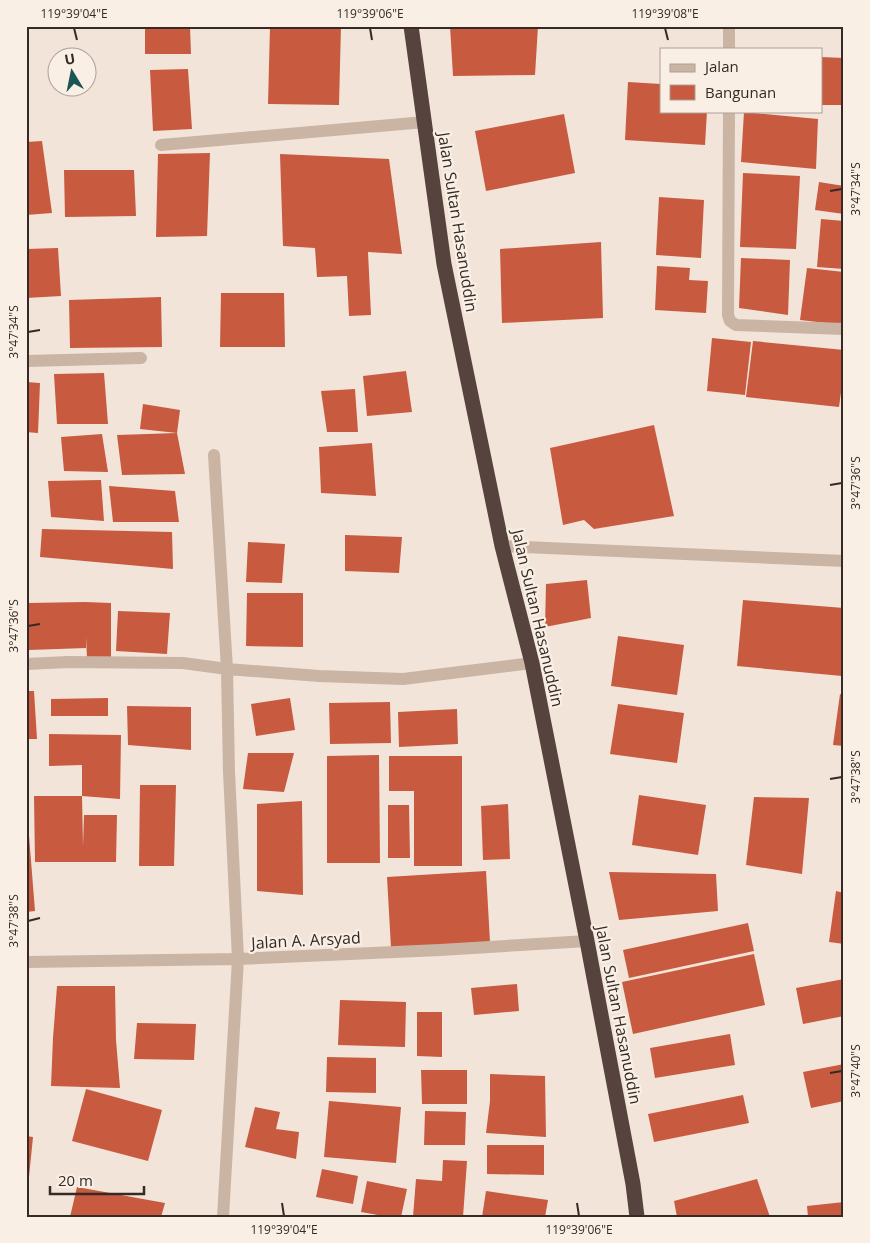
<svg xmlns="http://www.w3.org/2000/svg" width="870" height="1243" font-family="'Open Sans',sans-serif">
<rect width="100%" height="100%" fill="#f2e4d8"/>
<path fill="#c85a40" d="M145 26H190L191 54H145Z
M270 26H341L339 105 268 104Z
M450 26H538L535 75 453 76Z
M821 57 844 58V105H821Z
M188 69 192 129 153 131 150 70Z
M628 82 661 84V111H707L705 145 625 140Z
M744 112 818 119 816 169 741 162Z
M564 114 575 173 486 191 475 131Z
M42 141 52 213 26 215V142Z
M210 153 207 236 156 237 158 154Z
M280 154 389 159 402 254 368 252 371 315 349 316 347 276 317 277 315 248 283 246Z
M64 170H134L136 216 65 217Z
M743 173 800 176 796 249 740 247Z
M819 182 844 186V214L815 210Z
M659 197 704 200 701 258 656 255Z
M821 219 844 221V269L817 267Z
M601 242 603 318 502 323 500 249Z
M58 248 61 296 26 298V249Z
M741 258 790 260 788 315 739 308Z
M657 266 690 268 689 280 708 281 706 313 655 310Z
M807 268 844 272V325L800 320Z
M221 293H284L285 347H220Z
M161 297 162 347 70 348 69 300Z
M712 338 751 342 745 395 707 391Z
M753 341 844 350V385H842L839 407 746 397Z
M406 371 412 412 367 416 363 376Z
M104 373 108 424H57L54 374Z
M26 382 40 383 38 433 26 432Z
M355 389 358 432H327L321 391Z
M143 404 180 410 177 433 185 474 122 475 117 435 177 433 140 429Z
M654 425 674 516 594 529 584 520 563 525 550 448Z
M102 434 108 472 64 471 61 437Z
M372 443 376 496 321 493 319 447Z
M101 480 104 521 51 517 48 481Z
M109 486 175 491 179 522H113Z
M42 529 172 532 173 569 40 557Z
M345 535 402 537 399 573 345 571Z
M248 542 285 544 282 583 246 582Z
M587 580 591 618 545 627 546 584Z
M247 593H303V647L246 646Z
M743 600 844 608V658L842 676 737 666Z
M85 602 111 603V658H87L86 637V648L29 650 28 603Z
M118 611 170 613 167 654 116 651Z
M618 636 684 645 677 695 611 686Z
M26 691H34L37 739H26Z
M840 694 844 695V746L833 745Z
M108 698V716H51V699Z
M290 698 295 730 256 736 251 704Z
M390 702 391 743 330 744 329 703Z
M618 704 684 713 677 763 610 754Z
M127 706 191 707V750L128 745Z
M457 709 458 744 399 747 398 712Z
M49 734 121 735 120 799 82 796V765L49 766Z
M248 753H294L284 792 243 789Z
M379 755 380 863H327V756Z
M389 756H462V866H414V791H389Z
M140 785H176L174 866H139Z
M639 795 706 805 698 855 632 845Z
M34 796H82L83 846 84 815H117L116 862H35Z
M754 797 809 798 802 874 746 865Z
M302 801 303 895 257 891V804Z
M508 804 510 859 483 860 481 806Z
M388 805H409L410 858H388Z
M26 823H28L35 911 26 912Z
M486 871 490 942 391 948 387 877Z
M609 872 716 874 718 911 619 920Z
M836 891 844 893V944L829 942Z
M748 923 754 951 629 978 623 950Z
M754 954 765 1005 633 1034 622 982Z
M844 979V1016L803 1024 796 988Z
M517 984 519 1011 474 1015 471 988Z
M57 986H115L116 1040 120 1088 51 1086 53 1038Z
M340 1000 406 1002 405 1047 338 1045Z
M417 1012H442V1057L417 1056Z
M137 1023 196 1024 194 1060 134 1059Z
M730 1034 735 1065 655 1078 650 1048Z
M327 1057 376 1058V1093L326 1092Z
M844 1064V1101L811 1108 803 1072Z
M421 1070H467V1104H422Z
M490 1074 545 1076 546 1137 486 1133 490 1101Z
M86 1089 162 1110 148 1161 72 1141Z
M743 1095 749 1123 654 1142 648 1114Z
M329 1101 401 1107 396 1163 324 1157Z
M255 1107 280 1112 276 1129 299 1132 296 1159 245 1147Z
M425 1111 466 1112 465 1145H424Z
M26 1136 33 1137 28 1187H26Z
M487 1145H544V1175L487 1174Z
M443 1160 467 1161 463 1217H413L416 1179 442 1181Z
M322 1169 358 1176 353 1204 316 1197Z
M757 1179 770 1217H677L674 1201Z
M367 1181 407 1189 401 1217H389L361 1212Z
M77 1187 165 1203 161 1217H70Z
M486 1191 548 1200 545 1217H482Z
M844 1202V1217H808L807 1206Z"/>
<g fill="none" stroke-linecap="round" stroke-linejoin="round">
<path stroke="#cab4a4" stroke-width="12" d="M729 49V26
M729 111 728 315 730 321 736 325 844 329
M161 145 425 122
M26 361 141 358
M214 455 227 669 229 772 238 959 223 1217
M502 546 844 561
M26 664 68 662 183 663 227 669 319 676 403 679 532 663
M26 962 238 959 440 950 587 941"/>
<path stroke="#56433d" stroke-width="15" d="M411 26 444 264 502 546 532 663 587 941 633 1184 637 1217"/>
</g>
<path fill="none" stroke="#352a26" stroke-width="2" d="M74 28 77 40M370 28 372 40M665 28 668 40M830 191 842 189M28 332 40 330M830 485 842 483M28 626 40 624M830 779 842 777M28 921 40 918M830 1073 842 1071M282 1203 284 1216M577 1203 579 1216"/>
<g text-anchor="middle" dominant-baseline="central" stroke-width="4.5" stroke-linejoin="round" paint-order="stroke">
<g font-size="16" fill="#352a26" stroke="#f9efe5">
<text transform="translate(458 222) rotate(81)">Jalan Sultan Hasanuddin</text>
<text transform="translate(538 618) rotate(77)">Jalan Sultan Hasanuddin</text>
<text transform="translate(306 940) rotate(-3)">Jalan A. Arsyad</text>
<text transform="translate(619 1015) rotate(79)">Jalan Sultan Hasanuddin</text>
</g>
</g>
<rect width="870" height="1243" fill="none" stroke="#f9efe5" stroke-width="55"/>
<rect x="660" y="48" width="162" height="65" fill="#f9efe5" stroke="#aba099"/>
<rect x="670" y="64" width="25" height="8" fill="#cab4a4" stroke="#aba099"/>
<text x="705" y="72" font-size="15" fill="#352a26">Jalan</text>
<rect x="670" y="85" width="25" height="15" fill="#c85a40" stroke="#aba099"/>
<text x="705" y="98" font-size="15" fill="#352a26">Bangunan</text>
<g transform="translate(72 72) rotate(350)"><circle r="24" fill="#f9efe5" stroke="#aba099"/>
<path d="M0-4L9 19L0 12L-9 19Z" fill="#1b5657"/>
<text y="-8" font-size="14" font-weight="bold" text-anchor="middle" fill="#352a26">U</text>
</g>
<path d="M50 1186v8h94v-8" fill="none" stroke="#352a26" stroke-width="2.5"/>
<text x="58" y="1186" font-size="15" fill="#352a26" stroke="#f9efe5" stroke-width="4" paint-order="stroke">20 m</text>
<rect x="28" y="28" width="814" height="1188" fill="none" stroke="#352a26" stroke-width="2"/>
<g font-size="12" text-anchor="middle" fill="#352a26">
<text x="74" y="18">119°39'04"E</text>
<text x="370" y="18">119°39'06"E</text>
<text x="665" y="18">119°39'08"E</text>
<text transform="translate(856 189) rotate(-90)" y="4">3°47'34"S</text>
<text transform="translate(14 332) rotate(-90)" y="4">3°47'34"S</text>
<text transform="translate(856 483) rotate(-90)" y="4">3°47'36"S</text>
<text transform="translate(14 626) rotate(-90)" y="4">3°47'36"S</text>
<text transform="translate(856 777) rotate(-90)" y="4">3°47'38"S</text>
<text transform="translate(14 921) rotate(-90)" y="4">3°47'38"S</text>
<text transform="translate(856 1071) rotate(-90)" y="4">3°47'40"S</text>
<text x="284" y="1234">119°39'04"E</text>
<text x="579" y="1234">119°39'06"E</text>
</g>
</svg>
